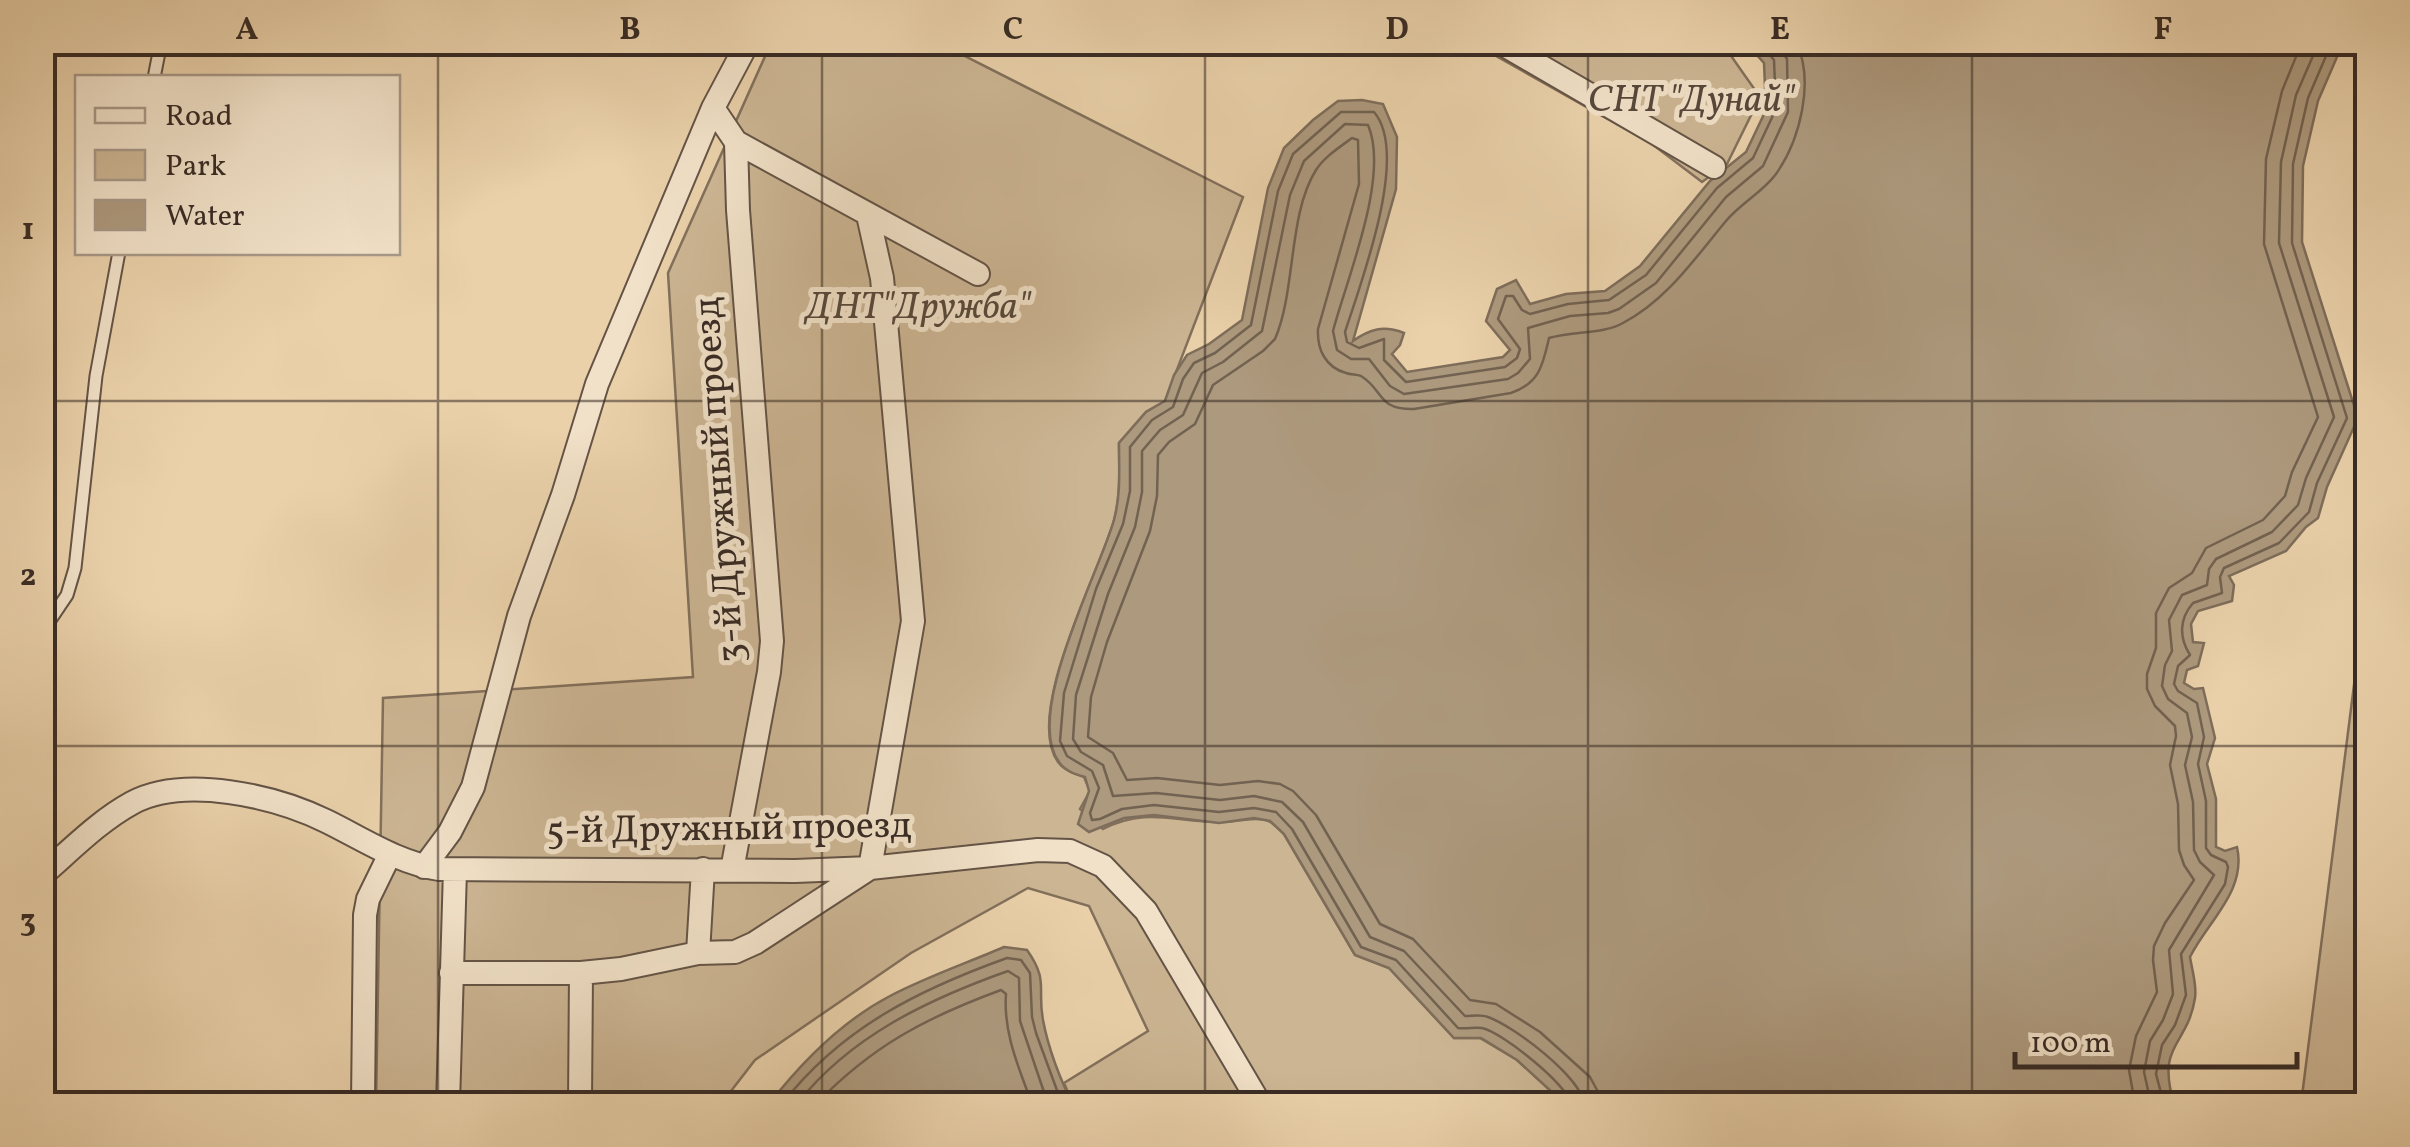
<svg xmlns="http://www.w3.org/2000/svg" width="2410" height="1147" font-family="Vollkorn,serif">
<rect width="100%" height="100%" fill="#ead1aa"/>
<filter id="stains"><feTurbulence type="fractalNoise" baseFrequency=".002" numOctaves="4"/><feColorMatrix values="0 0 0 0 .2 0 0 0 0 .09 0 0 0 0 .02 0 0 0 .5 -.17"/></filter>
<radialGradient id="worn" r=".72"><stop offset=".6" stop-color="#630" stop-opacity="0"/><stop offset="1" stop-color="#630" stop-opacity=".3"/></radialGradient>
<path fill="#ccb593" stroke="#82705c" stroke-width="2.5" d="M771 43H939L1243 197 1165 401 1146 412 1119 443C1119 469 1121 494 1114 520 1100 571 1023 714 1058 762 1065 771 1075 774 1084 777L1090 791 1080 809 1103 829C1146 807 1174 822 1219 822 1234 823 1250 816 1266 820 1273 822 1278 828 1284 834L1355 955 1389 968 1454 1038H1480L1517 1060 1565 1104H1073L1064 1083 1148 1031 1089 906 1028 888 911 953 755 1060 721 1104H376L383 698 693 677 668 273Z
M1473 43H1722L1760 97 1727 164 1702 182 1652 144Z
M2355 677 2368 684 2367 1104H2301Z"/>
<path fill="#ad997d" stroke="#7e6d5a" stroke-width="2.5" d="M1746 43H2343L2318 101 2303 166 2302 242 2358 418 2327 487 2318 518 2306 527 2286 551 2229 576 2234 585 2232 601 2198 611 2191 624 2193 642 2204 643 2198 666 2187 670 2184 683 2194 689 2203 688 2215 738 2207 764 2216 799V847L2225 851 2237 847C2247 891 2207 922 2190 957 2192 970 2197 985 2195 998 2187 1048 2156 1042 2174 1104H1565L1517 1060 1481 1038H1454L1389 968 1355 955 1284 834 1270 821 1254 818 1219 823 1154 815 1124 818 1089 832 1078 824 1089 791 1085 777C1075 774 1065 771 1059 762 1023 714 1100 571 1114 520 1121 494 1119 469 1119 443L1146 412 1165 401 1174 375 1187 355 1209 344 1242 320 1268 188 1284 148 1313 120 1338 101 1362 100 1383 104 1397 137 1396 189 1353 341C1370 329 1383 325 1404 333L1400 345 1392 354 1407 372 1503 357 1510 350 1486 321 1497 289 1516 280 1530 304 1566 294 1605 291 1640 266 1710 181 1746 152 1766 110 1764 63Z
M1004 947 1027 950C1049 981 1037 988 1043 1020 1048 1047 1060 1080 1073 1104H769C801 1063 842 1021 890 996 926 977 967 963 1004 947Z"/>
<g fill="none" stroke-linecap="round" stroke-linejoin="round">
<path stroke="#726251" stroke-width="2.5" d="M782 1104C841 1028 918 990 1007 958L1021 960 1030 973 1032 1017 1036 1033 1062 1104
M797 1104C850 1036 929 999 1008 971L1019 978 1020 1021 1048 1104
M816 1104C872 1046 925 1018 1001 990L1006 994C1003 1033 1019 1068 1032 1104
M1571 1104C1569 1086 1502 1032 1482 1028 1474 1027 1467 1029 1458 1028L1396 960 1361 947 1292 829 1276 812 1254 808 1219 812 1154 805 1122 809 1100 819 1092 820 1090 813 1099 788 1092 771 1067 756 1060 741 1064 693 1096 589 1123 524 1130 491V447L1152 420 1173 407 1183 379 1194 363 1215 353 1251 325 1278 191 1293 154 1341 112H1374C1410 154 1361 282 1345 332L1347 342 1359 348 1384 339V360L1406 382 1505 367 1517 358 1520 349 1498 319 1506 296H1513L1522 310 1530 314 1568 304 1609 300 1646 275 1717 188 1753 158 1776 109 1774 60 1759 42
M1584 1104C1582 1078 1514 1026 1488 1017 1481 1014 1472 1016 1465 1016L1404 951 1370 937 1303 822 1282 802 1254 796 1220 800 1156 793 1113 796 1103 765 1081 752 1073 739 1076 695 1108 594 1135 527 1142 492V451L1160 430 1183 415 1202 373 1223 362 1262 331 1290 195 1304 161 1345 124 1368 125C1390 176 1347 278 1333 331L1337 350 1351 359H1369L1390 386 1404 394 1508 379 1518 373 1530 359 1528 328 1570 316 1608 313 1619 309 1656 283 1726 197 1763 166 1788 112 1787 59 1776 42
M1599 1104 1597 1090 1590 1077 1540 1032 1496 1004 1470 1000 1413 939 1380 924 1316 815 1293 791 1280 784 1258 781 1220 785 1157 778 1127 780 1113 753 1088 737 1091 697 1107 642 1150 531 1157 496 1158 455 1169 442 1195 424 1213 385 1263 351 1275 339C1296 291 1288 214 1316 170 1324 157 1340 147 1352 138L1358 140 1359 184 1318 329C1317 349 1325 367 1346 373 1351 375 1357 374 1361 376 1384 390 1377 410 1414 409L1511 393C1540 383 1543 364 1549 338 1572 331 1604 334 1623 323 1667 300 1695 258 1726 221 1741 203 1763 192 1776 174 1800 140 1815 81 1796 42
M2135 1104 2129 1070 2136 1036 2157 992 2153 960 2154 946 2165 923 2194 880 2184 865 2179 850 2178 804 2170 765 2176 736 2175 726 2155 706 2147 689V674L2156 648V613L2169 588 2192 573 2206 548 2263 520 2285 496 2292 472 2318 417 2264 244 2266 159 2282 91 2302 42
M2151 1104 2144 1072 2150 1041 2163 1020 2173 994 2169 950 2214 875 2200 862 2194 850 2193 802 2185 765 2192 737 2187 713 2168 699 2162 686 2165 665 2172 651 2169 620 2182 595 2207 585 2209 569 2216 559 2272 532 2298 505 2306 478 2334 417 2279 243 2281 162 2296 95 2319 42
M2164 1104 2156 1074 2162 1045 2175 1025 2186 995 2181 954 2225 884 2228 867 2226 862 2211 855 2206 848V801L2198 764 2204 737 2197 703 2178 691 2174 684 2178 666 2190 655C2179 638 2179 619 2193 603L2222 593 2220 577 2224 568 2279 543 2309 512 2317 483 2347 418 2292 243 2293 164 2308 98 2332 42"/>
<g stroke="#645446" stroke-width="15">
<path id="lane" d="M154 78 161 42
M42 632 67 595 75 568 96 376 119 252"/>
</g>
<g stroke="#645446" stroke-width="26">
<path id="street" d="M1499 42 1714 167
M713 108 736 142 978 274
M424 867 450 832 473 787 519 616 563 495 597 384 713 108 748 42
M732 870 769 672 772 641 738 210 736 142
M42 875C71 850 99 821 132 803 184 775 275 796 326 821 363 839 398 863 439 869L795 871 870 868 1038 850 1070 851 1103 866 1146 911 1260 1104
M698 953 703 869
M451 973H581L621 969 698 953 735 952 755 943 870 868 913 621 882 278 868 215
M363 1104 365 915 368 899 390 854
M448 1104 455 870
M580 1104 581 973"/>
</g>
<use href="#lane" stroke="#f1e1c8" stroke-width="11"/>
<use href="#street" stroke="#f1e1c8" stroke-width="22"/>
</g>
<path fill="none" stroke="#382b25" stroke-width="2.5" stroke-opacity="0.55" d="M438 42V1104M822 42V1104M1205 42V1104M1588 42V1104M1972 42V1104M42 401H2368M42 746H2368"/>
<g text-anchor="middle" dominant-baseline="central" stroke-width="10" stroke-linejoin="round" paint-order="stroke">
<g font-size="38" font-style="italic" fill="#56473b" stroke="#f1e1c8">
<text x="1691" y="101">СНТ "Дунай"</text>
<text x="918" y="308">ДНТ"Дружба"</text>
</g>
<g font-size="38" fill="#382b25" stroke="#f1e1c8">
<text transform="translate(721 480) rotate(-94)">3-й Дружный проезд</text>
<text transform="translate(729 830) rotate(-1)">5-й Дружный проезд</text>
</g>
</g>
<rect width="2410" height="1147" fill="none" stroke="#ead1aa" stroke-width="110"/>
<rect x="75" y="75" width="325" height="180" fill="#f1e1c8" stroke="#a79887" stroke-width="2.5"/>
<rect x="95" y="108" width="50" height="15" fill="#f1e1c8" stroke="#a79887" stroke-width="2.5"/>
<text x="165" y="125" font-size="30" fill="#382b25">Road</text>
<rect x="95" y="150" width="50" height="30" fill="#ccb593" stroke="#a79887" stroke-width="2.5"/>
<text x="165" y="175" font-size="30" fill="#382b25">Park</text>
<rect x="95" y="200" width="50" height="30" fill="#ad997d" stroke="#a79887" stroke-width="2.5"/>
<text x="165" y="225" font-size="30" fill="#382b25">Water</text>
<path d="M2015 1052v15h282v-15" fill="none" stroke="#382b25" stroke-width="5"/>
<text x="2030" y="1052" font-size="30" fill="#382b25" stroke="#f1e1c8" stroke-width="8" paint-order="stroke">100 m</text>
<rect x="55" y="55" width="2300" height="1037" fill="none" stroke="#382b25" stroke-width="4"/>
<g font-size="32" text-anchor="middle" font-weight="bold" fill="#382b25">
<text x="247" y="39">A</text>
<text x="630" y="39">B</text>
<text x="1013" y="39">C</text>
<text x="1397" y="39">D</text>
<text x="1780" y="39">E</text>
<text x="2163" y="39">F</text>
<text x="28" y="239">1</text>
<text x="28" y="585">2</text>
<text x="28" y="931">3</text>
</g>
<rect width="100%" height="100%" filter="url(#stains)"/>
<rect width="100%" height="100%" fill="url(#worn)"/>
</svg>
